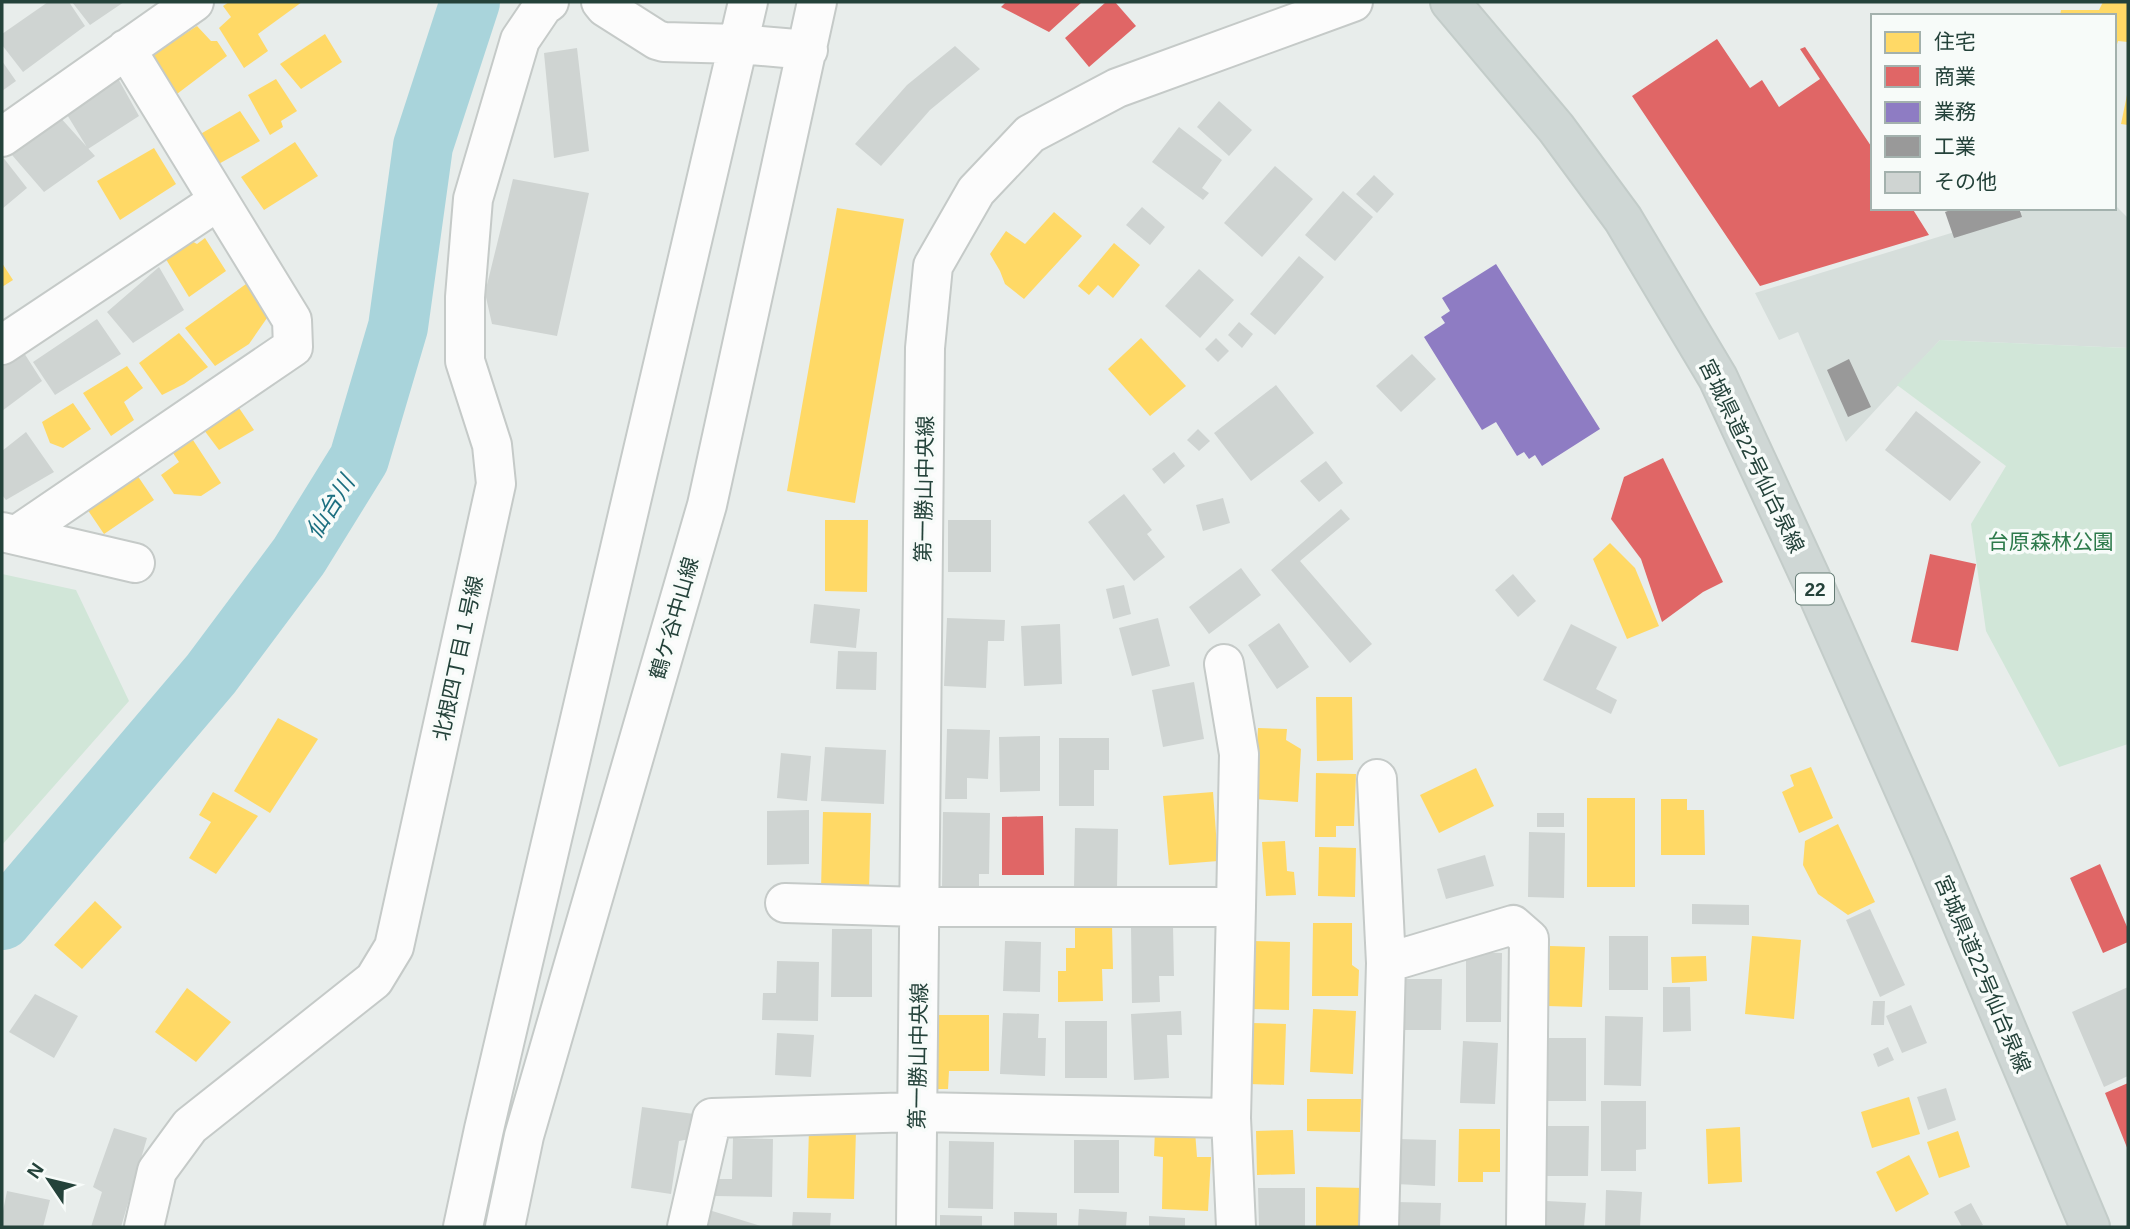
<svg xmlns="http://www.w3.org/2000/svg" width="2130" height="1229" font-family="Arial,'Noto Sans JP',sans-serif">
<rect width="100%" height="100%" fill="#e8edeb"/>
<path fill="#d6dedb" d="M2114 204 2128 218V348L1940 340 1846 442 1798 332 1779 340 1755 293 2033 208H2114Z"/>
<path fill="#d1e6d8" d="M1940 340 2128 348V744L2059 767 1986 631 1971 524 2006 466 1897 385Z
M2 574 76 590 129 701 2 845Z"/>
<path fill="#ffd966" d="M229 2H302L258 34 268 51 244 68 219 28 231 17 223 6Z
M2103 2H2128V42L2118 41 2115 51 2114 16H2060L2061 10H2099Z
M197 26 211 41H217L227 56 173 97 148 57Z
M325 34 342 62 301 89 280 64Z
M276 79 297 111 281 121 283 127 270 135 248 95Z
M2127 95 2128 125 2121 124Z
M240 111 260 141 215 166 197 136Z
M295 142 318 176 264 210 241 177Z
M154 148 176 184 120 220 97 181Z
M837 208 904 219 855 503 787 491Z
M1054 212 1082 236 1024 299 1005 284 1000 271 990 254 1006 231 1025 244Z
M205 238 226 271 189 297 164 256 190 240 197 244Z
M1114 243 1140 265 1113 298 1098 285 1089 295 1078 286Z
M2 263 13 280 2 287Z
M246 284 267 318 249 344 215 366 185 328Z
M179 333 208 367 184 384 162 395 139 363Z
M1141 338 1186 386 1150 416 1108 369Z
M127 366 143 388 124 402 134 420 111 436 83 393Z
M73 403 91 429 63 448 50 443 42 422Z
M237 405 254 430 219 450 204 430Z
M193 440 221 483 201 496 174 494 161 475 179 462 173 453Z
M135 472 154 500 104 534 85 506Z
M825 520H868L867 592 825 591Z
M1610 543 1635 568 1659 626 1627 639 1593 559Z
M1316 697H1352L1353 760 1317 761Z
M278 718 318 739 270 813 234 791Z
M1258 728 1287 729 1286 740 1301 749 1298 802 1254 799Z
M1811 767 1833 818 1799 833 1782 792 1794 786 1790 775Z
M1476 768 1494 806 1439 833 1420 795Z
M1316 773 1356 774 1354 826H1336V837H1315Z
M213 792 258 816 216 874 189 858 211 822 199 815Z
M1213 792 1218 861 1169 865 1163 796Z
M1587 798H1635V887H1587Z
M1661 799H1687V810H1704L1705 855H1661Z
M823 812 871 813 869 891 821 889Z
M1838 824 1875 902 1848 915 1818 894 1803 865 1805 841Z
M1285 841 1287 871 1294 872 1296 895 1266 896 1262 842Z
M1319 847 1356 848 1355 897 1318 896Z
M95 901 122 927 82 969 54 945Z
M1313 923H1352V965L1359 970 1358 996H1312Z
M1112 925 1113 969H1102L1103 1001 1058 1002V971H1066V948H1075V926Z
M1752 936 1801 940 1794 1019 1745 1014Z
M1252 941 1290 942 1289 1010 1251 1009Z
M1550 946 1585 947 1582 1007 1547 1006Z
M1706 956 1707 981 1672 983 1671 957Z
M187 988 231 1022 196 1062 155 1032Z
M1313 1009 1356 1011 1353 1074 1310 1072Z
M934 1015H989V1071H949L948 1089H935Z
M1251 1023 1286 1024 1284 1085 1249 1084Z
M1909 1097 1920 1134 1872 1148 1861 1112Z
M1307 1099H1361L1360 1132 1307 1131Z
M1740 1127 1742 1182 1708 1184 1706 1129Z
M809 1128 856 1130 854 1199 807 1198Z
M1155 1129 1195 1131 1197 1157H1211L1208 1211 1162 1209 1163 1157 1154 1156Z
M1459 1129H1500V1172H1483V1182H1458Z
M1293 1130 1295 1174 1257 1175 1256 1131Z
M1958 1131 1970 1167 1939 1178 1927 1142Z
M1909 1155 1929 1194 1896 1212 1876 1172Z
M1316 1187 1365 1188 1363 1227H1316Z"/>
<path fill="#e06666" d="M1006 2H1082L1049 32 1001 7Z
M1106 2H1115L1136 26 1089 67 1065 38Z
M1717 39 1750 88 1762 80 1779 107 1820 79 1800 49 1805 47 1873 149V208H1912L1929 235 1760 286 1632 96Z
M1663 458 1723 582 1703 592 1662 622 1641 559 1611 519 1624 477Z
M1930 554 1976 564 1958 651 1911 642Z
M1043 816 1044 875H1002V817Z
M2100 864 2128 929V942L2103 953 2070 878Z
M2128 1083V1150L2105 1093Z"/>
<path fill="#8e7cc3" d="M1496 264 1600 429 1542 466 1535 455 1529 459 1524 452 1517 456 1496 422 1482 430 1424 337 1445 323 1441 317 1450 311 1442 298Z"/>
<path fill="#999" d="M1956 208H2019L2022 217 1954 238 1945 212Z
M1849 359 1871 407 1848 417 1827 370Z"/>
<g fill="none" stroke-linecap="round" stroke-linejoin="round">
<path stroke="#a9d4db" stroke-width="60" d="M2 920 211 674 299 556 359 459 398 327 423 146 470 2"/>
</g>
<path fill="#cfd4d2" d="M48 2H69L85 26 23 72 2 45V34Z
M72 2H124L90 25Z
M955 46 980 69 930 110 881 166 855 144 907 85Z
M577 48 589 151 554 158 544 53Z
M2 61 16 81 2 91Z
M115 73 139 116 88 149 66 113Z
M1219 101 1252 130 1229 156 1197 127Z
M59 116 95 156 44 192 12 155Z
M1179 127 1222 160 1202 188 1209 193 1203 200 1152 162Z
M2 156 27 188 2 209Z
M1275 166 1313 199 1262 257 1224 223Z
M1374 175 1394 194 1377 213 1356 194Z
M513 179 589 193 557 336 492 324 485 293Z
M1343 191 1373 217 1335 261 1305 235Z
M1142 207 1165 227 1150 245 1126 225Z
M1299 256 1324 277 1275 335 1250 314Z
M159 267 184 310 133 343 107 312Z
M1199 269 1234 300 1200 338 1165 306Z
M97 319 121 354 55 395 33 362Z
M1239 322 1253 334 1242 348 1228 335Z
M1216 338 1229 351 1218 362 1205 349Z
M17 342 42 381 2 411V356Z
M1412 354 1436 379 1401 412 1376 386Z
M1276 385 1314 433 1251 481 1214 433Z
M1916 411 1981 462 1950 501 1885 450Z
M1198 429 1210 441 1199 451 1187 440Z
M26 432 54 472 6 500 2 495V451Z
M1174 452 1185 466 1164 484 1152 469Z
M1326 461 1343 483 1319 502 1300 481Z
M1124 494 1152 530 1147 534 1165 557 1134 581 1088 522Z
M1223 498 1230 523 1203 531 1196 505Z
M1341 509 1350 519 1300 561 1372 644 1350 663 1271 570Z
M948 520H991V572H948Z
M1241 568 1261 595 1209 634 1189 607Z
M1513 574 1536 601 1518 617 1495 590Z
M1124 585 1131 614 1113 619 1106 589Z
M814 604 860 609 856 648 810 643Z
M947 618 1005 620 1004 641H988L986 688 944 686Z
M1158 618 1170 666 1132 676 1119 628Z
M1279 623 1309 667 1277 689 1248 645Z
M1060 624 1062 684 1024 686 1021 626Z
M1571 624 1617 647 1596 689 1617 700 1611 714 1543 680Z
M838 651 877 652 876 690 836 689Z
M1194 682 1204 739 1163 747 1152 690Z
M947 729 990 730 988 779 967 778V799H945Z
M1040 736V791L1000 792 999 737Z
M1059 738H1109V770H1094V806H1059Z
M825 747 886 750 884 804 821 801Z
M781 753 811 756 807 801 777 798Z
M809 810V864L767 865V811Z
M943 812 990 813 989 874H979V888H942Z
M1537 813H1564V827H1537Z
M1075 828 1118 829 1117 888H1074Z
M1529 832 1565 833 1564 898 1528 897Z
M1485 855 1494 886 1446 899 1437 869Z
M1692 904 1749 905V925L1692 924Z
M1870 909 1905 985 1880 997 1846 920Z
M1173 926 1174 976H1159L1160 1002 1132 1003 1131 927Z
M832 929H872V997H831Z
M1609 936H1648V990H1609Z
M1005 941 1041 942 1040 992 1003 991Z
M1466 952 1502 953 1501 1022H1466Z
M777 961 819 962 818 1021 762 1020 763 993H776Z
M1402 979H1442L1441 1030H1402Z
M1663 987H1690L1691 1031 1663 1032Z
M2128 987V1076L2104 1087 2072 1012Z
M35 994 78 1016 54 1058 9 1032Z
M1873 1001H1885L1884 1025H1871Z
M1911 1005 1927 1043 1902 1053 1886 1016Z
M1181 1011 1182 1035H1167L1169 1078 1134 1080 1131 1014Z
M1003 1013 1039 1014 1038 1038H1046L1045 1076 1000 1074Z
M1605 1016 1643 1017 1641 1086 1604 1085Z
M1065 1021H1107V1078H1065Z
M777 1033 814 1035 811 1077 775 1075Z
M1546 1038H1586V1101H1547Z
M1463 1041 1498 1043 1495 1104 1460 1103Z
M1888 1047 1894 1060 1878 1067 1873 1054Z
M1946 1088 1956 1120 1928 1130 1917 1097Z
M1601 1101H1646V1149L1636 1150V1171H1601Z
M642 1107 694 1114 690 1139 679 1141 671 1194 631 1188Z
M1546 1126H1589L1588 1176H1545Z
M114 1128 147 1138 121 1227H91L102 1192 93 1187Z
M733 1138 773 1139 772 1197 714 1196V1179H732Z
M1398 1139 1436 1140 1435 1186 1396 1184Z
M1074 1140H1119V1193H1074Z
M949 1141 994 1142 993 1209 948 1208Z
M1258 1188H1305V1227H1259Z
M1606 1190 1642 1192 1640 1227H1605Z
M7 1191 50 1200 43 1227H2V1216Z
M1546 1201 1586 1203 1584 1227H1544Z
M1396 1202 1441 1203 1440 1227H1396Z
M1971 1203 1983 1225 1978 1227H1962L1954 1212Z
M1079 1209 1127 1212 1126 1227H1078Z
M709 1210 764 1227H704Z
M793 1212 831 1213 830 1227H792Z
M1014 1212 1057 1213V1227H1014Z
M940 1215 982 1216V1227H940Z
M1149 1216 1185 1218V1227H1149Z"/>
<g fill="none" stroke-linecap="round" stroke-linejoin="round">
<g stroke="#c5cac8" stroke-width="42">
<path id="minor" d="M601 2 605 7 657 40 664 42 739 44 808 50
M2 137 194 2
M2 345 218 201
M2 532 135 563
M17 535 293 347 292 320 126 49
M1377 779 1386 963 1379 1227
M785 903 920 907H1236L1239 754 1224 664
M1236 907 1231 1118 1236 1227
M1386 963 1513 925 1529 939 1526 1227
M144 1227 157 1171 190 1126 374 980 394 947 496 484 492 445 465 361V297L473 199 520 40 543 6 549 2
M463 1227 484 1129 748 2
M505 1227 524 1136 707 505 817 2
M687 1227 712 1118 917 1112 1231 1118
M916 1227 925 348 933 266 976 191 1030 134 1117 88 1353 2"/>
</g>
<g stroke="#c3ccc9" stroke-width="42">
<path id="major" d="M1450 2 1556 128 1623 219 1718 378 1812 581 1931 850 2090 1227"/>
</g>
<use href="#minor" stroke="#fcfcfc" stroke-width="38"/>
<use href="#major" stroke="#cfd7d5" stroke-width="38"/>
</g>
<g text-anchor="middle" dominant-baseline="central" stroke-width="7" stroke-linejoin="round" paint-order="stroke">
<rect fill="#f7fbf9" stroke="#637a73" stroke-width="2" x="1796" y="573.5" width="38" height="31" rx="5"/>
<g font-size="19" font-weight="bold" fill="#24423a">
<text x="1815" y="589">22</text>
</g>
<g font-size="21" fill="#24423a" stroke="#f7fbf9">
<text transform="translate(1752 456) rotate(64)">宮城県道22号仙台泉線</text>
<text transform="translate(924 489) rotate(-89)">第一勝山中央線</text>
<text transform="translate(674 618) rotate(-74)">鶴ケ谷中山線</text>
<text transform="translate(458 658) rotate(-78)">北根四丁目１号線</text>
<text transform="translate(1983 974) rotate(67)">宮城県道22号仙台泉線</text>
<text transform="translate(918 1056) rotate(-89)">第一勝山中央線</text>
</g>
<g font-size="21" fill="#2d7a4b" stroke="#f7fbf9">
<text x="2051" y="541">台原森林公園</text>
</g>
<g font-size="23" font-style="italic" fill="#1c6f80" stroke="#f7fbf9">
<text transform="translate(330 507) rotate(-58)">仙台川</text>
</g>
</g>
<rect width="2130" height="1229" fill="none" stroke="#24423a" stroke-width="7"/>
<rect x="1871" y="14" width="245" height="196" fill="#f7fbf9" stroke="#a3b1ad" stroke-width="2"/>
<rect x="1885" y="32" width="35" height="21" fill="#ffd966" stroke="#a3b1ad" stroke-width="2"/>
<text x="1934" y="49" font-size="21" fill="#24423a">住宅</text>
<rect x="1885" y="66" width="35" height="21" fill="#e06666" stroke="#a3b1ad" stroke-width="2"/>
<text x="1934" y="84" font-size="21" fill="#24423a">商業</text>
<rect x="1885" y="102" width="35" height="21" fill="#8e7cc3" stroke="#a3b1ad" stroke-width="2"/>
<text x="1934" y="119" font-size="21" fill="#24423a">業務</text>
<rect x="1885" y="136" width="35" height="21" fill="#999999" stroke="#a3b1ad" stroke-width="2"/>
<text x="1934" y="154" font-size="21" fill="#24423a">工業</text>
<rect x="1885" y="172" width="35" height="21" fill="#cfd4d2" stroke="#a3b1ad" stroke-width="2"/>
<text x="1934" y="189" font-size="21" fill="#24423a">その他</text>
<g transform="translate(49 1180) rotate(305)" stroke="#f7fbf9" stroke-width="5" paint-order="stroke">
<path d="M0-5L12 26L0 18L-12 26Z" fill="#24423a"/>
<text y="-10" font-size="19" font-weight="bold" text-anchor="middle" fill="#24423a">N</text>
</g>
</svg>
